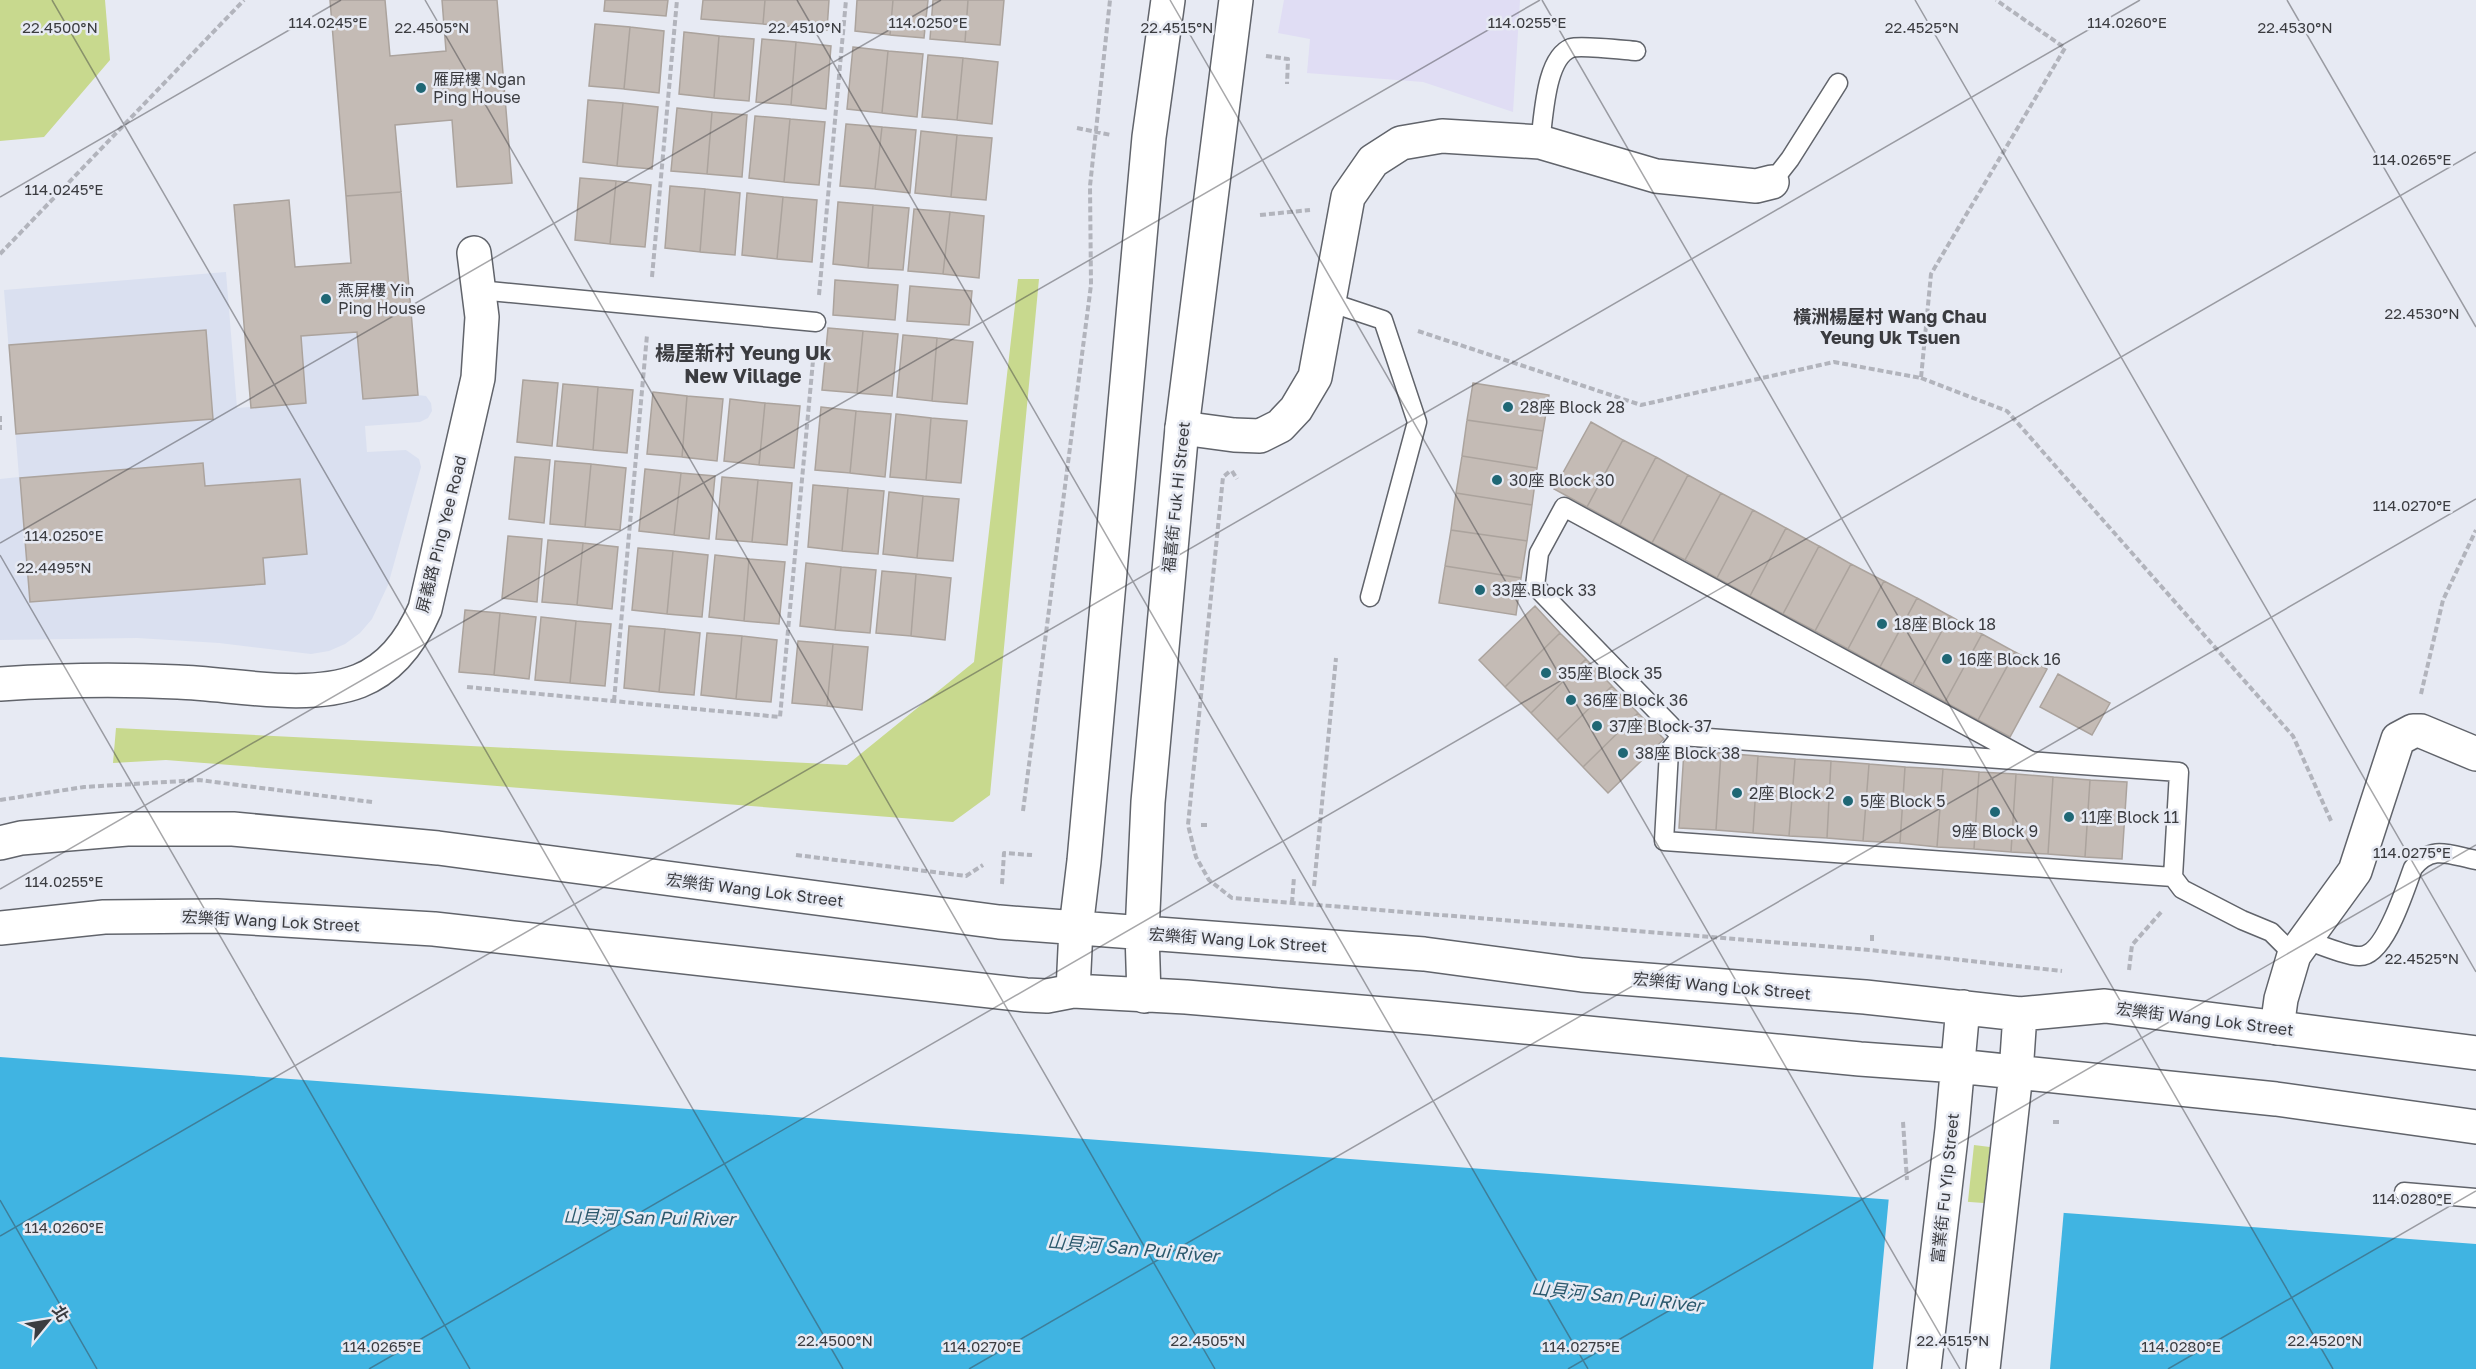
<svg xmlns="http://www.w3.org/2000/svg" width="2476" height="1369" font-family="'Golos Text','Noto Sans TC',sans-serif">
<rect width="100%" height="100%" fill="#e7eaf3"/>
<path fill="#dae0f0" d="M226 272 237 408 306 403 301 336 357 332 363 399 418 395 426 396 431 403 432 411 428 418 420 422 365 426 367 452 406 450 419 459 421 467 388 585 372 619 360 633 345 644 329 651 311 654 219 643 137 638 0 640V479L19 477 4 290Z"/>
<path fill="#e0ddf4" d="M1284 0H1520L1513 112 1423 82 1307 73 1310 39 1278 33Z"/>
<path fill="#c8d98e" d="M0 0H105L110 60 44 137 0 141Z
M1018 279H1039L990 795 953 822 166 760 113 763 116 728 847 765 974 662Z
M1974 1145 1990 1147 1966 1369H1950Z"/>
<path fill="#40b4e2" d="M0 1057 2476 1244V1369H0Z"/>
<path fill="#e7eaf3" d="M1889 1196 2064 1209 2050 1369H1873Z"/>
<path fill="#c4bbb5" stroke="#aba39d" stroke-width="1.5" d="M330 0H385L390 56 446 51 442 0H497L512 183 457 187 452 120 395 125 401 192 346 196Z
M605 0H668L666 16 604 11Z
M703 0H765L763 24 701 19Z
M765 0H829L827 30 763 24Z
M857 0H893L890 35 855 31Z
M893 0H928L924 38 890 35Z
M933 0H968L965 42 930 39Z
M968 0H1004L1000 45 965 42Z
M595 24 630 27 624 89 589 86Z
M630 27 664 31 659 93 624 89Z
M684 32 719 36 714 98 679 94Z
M719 36 754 39 749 101 714 98Z
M762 39 796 42 791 105 756 102Z
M796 42 831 46 826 109 791 105Z
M853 47 888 51 882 113 847 109Z
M888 51 923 54 917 117 882 113Z
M928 55 963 58 957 120 922 117Z
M963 58 998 62 992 124 957 120Z
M588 100 623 103 617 166 583 162Z
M623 103 658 107 652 169 617 166Z
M677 108 712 112 707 174 671 171Z
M712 112 747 115 742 177 707 174Z
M755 116 790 119 784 182 749 178Z
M790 119 825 122 819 185 784 182Z
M846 124 882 127 875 189 840 186Z
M882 127 916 130 910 193 875 189Z
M921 131 957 135 951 197 915 193Z
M957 135 992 138 986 200 951 197Z
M580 178 616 181 610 244 575 240Z
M616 181 651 185 645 247 610 244Z
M670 186 705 189 700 252 665 248Z
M705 189 740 193 735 255 700 252Z
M401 192 418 395 363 399 357 332 301 336 306 403 251 408 234 205 289 200 295 267 351 263 346 196Z
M747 193 783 197 777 259 742 255Z
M783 197 817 200 812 262 777 259Z
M838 202 873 205 868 268 833 264Z
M873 205 909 208 903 270 868 268Z
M914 209 950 212 943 274 908 271Z
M950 212 984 216 979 278 943 274Z
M835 280 898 285 895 320 833 315Z
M910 286 972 291 969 325 907 321Z
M828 328 863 331 857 393 822 390Z
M206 330 213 419 16 434 9 345Z
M863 331 898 334 892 396 857 393Z
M903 335 937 338 932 401 897 397Z
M937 338 973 342 967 404 932 401Z
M523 380 558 383 552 446 517 442Z
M1473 383 1549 395 1543 431 1467 420Z
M563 384 598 387 593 450 557 446Z
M598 387 633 390 627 453 593 450Z
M653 392 687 396 682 457 647 454Z
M687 396 723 399 717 461 682 457Z
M730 399 765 403 759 465 724 461Z
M765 403 800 406 794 468 759 465Z
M821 407 856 411 850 473 815 470Z
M856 411 891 414 885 477 850 473Z
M896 414 931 418 926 480 890 477Z
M931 418 967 421 961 483 926 480Z
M1467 420 1543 431 1537 468 1462 456Z
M1591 422 1623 440 1587 507 1554 489Z
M1623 440 1656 457 1620 525 1587 507Z
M1462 456 1537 468 1532 505 1456 493Z
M515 457 550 460 544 523 509 519Z
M1656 457 1688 475 1652 543 1620 525Z
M555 461 591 464 585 527 550 524Z
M203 463 205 486 300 479 307 554 263 558 265 584 30 602 20 478Z
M591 464 626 468 620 530 585 527Z
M645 469 681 473 674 535 639 531Z
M681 473 715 476 709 539 674 535Z
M1688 475 1721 493 1685 560 1652 543Z
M722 477 758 480 752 542 716 539Z
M758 480 792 483 787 545 752 542Z
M813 485 848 488 842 551 808 547Z
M848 488 884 491 878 554 842 551Z
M889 492 923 496 917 558 883 554Z
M1456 493 1532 505 1527 541 1451 530Z
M1721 493 1753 510 1717 578 1685 560Z
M923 496 959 499 953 561 917 558Z
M1753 510 1786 528 1750 596 1717 578Z
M1786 528 1819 546 1783 614 1750 596Z
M1451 530 1527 541 1521 578 1445 566Z
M508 536 542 539 537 602 502 598Z
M548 540 583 543 577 605 542 602Z
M583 543 618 547 612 609 577 605Z
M1819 546 1851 564 1815 631 1783 614Z
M638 548 673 551 667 614 632 610Z
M673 551 708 555 702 617 667 614Z
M715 555 749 559 744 621 709 617Z
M749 559 785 562 779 624 744 621Z
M806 563 841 567 835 630 800 626Z
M1851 564 1884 581 1848 649 1815 631Z
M1445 566 1521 578 1516 615 1439 603Z
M841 567 876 570 870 633 835 630Z
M882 571 916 574 911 636 876 633Z
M916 574 951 578 945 640 911 636Z
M1884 581 1917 598 1880 667 1848 649Z
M1917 598 1950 616 1913 684 1880 667Z
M1535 606 1560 633 1505 687 1479 660Z
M465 610 500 613 494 675 459 672Z
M500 613 536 617 529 679 494 675Z
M1950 616 1982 634 1945 702 1913 684Z
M541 617 576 621 570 683 535 680Z
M576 621 611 624 605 686 570 683Z
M629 626 665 629 659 692 624 688Z
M665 629 700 633 694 695 659 692Z
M707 633 742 636 736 699 701 695Z
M1560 633 1586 659 1531 713 1505 687Z
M1982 634 2015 652 1978 720 1945 702Z
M742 636 777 640 771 702 736 699Z
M798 641 833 644 827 706 792 703Z
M833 644 868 647 862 710 827 706Z
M2015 652 2047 669 2010 737 1978 720Z
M1586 659 1612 686 1557 740 1531 713Z
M2058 674 2110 703 2092 735 2040 707Z
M1612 686 1638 713 1583 767 1557 740Z
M1638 713 1664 739 1608 793 1583 767Z
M1684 751 1721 753 1716 830 1679 828Z
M1721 753 1758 756 1753 833 1716 830Z
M1758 756 1795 759 1789 836 1753 833Z
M1795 759 1831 761 1827 838 1789 836Z
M1831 761 1869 764 1863 841 1827 838Z
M1869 764 1905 767 1900 843 1863 841Z
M1905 767 1943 769 1937 847 1900 843Z
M1943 769 1979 772 1974 849 1937 847Z
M1979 772 2016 774 2011 852 1974 849Z
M2016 774 2053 777 2048 854 2011 852Z
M2053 777 2090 780 2085 857 2048 854Z
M2090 780 2127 782 2122 859 2085 857Z"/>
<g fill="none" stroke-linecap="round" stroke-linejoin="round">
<g stroke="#61646b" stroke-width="21">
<path id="lane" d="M1540 142C1544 117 1545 58 1571 48 1581 45 1623 50 1636 51
M1772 182 1790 159 1838 83
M479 290 816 322
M1329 302 1383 320 1417 422 1370 597
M1681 736 1669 751 1664 841 2173 877
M2031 761 1564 507 1539 553 1535 586 1681 736 2179 772 2173 877 2182 889 2242 920 2271 932 2294 955
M2306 940C2318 944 2349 957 2360 956 2385 956 2405 889 2413 868 2432 844 2450 855 2476 860
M2404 1192 2476 1198"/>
</g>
<g stroke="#61646b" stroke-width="36">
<path id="street" d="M1182 428 1234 435 1260 436 1280 426 1296 409 1315 377 1348 197 1373 161 1401 143 1442 136 1540 142 1656 176 1756 186 1772 182
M0 684C59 680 119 679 178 682 234 684 307 701 359 681 392 668 412 639 425 609L478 378 482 317 474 253
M2277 1028 2281 999 2294 955 2355 871 2398 739 2413 731H2421L2476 754"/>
</g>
<g stroke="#61646b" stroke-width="36">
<path id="secondary" d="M0 843 21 838 127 829H233L438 848 999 922 1424 954 1582 975 1865 997 2020 1014 2105 1006 2476 1053
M0 928 104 917 217 916 434 929 1026 995 1047 996 1073 991 1186 997 1431 1018 1860 1059 1957 1066 2276 1099 2476 1127
M1073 991 1076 928 1084 861 1149 137 1168 0
M1144 996 1142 933 1148 802 1182 428 1236 0
M1924 1369 1952 1129 1963 1007
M1983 1369 2016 1073 2020 1014"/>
</g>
<path stroke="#b2b4bc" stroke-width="4" stroke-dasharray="6 3" stroke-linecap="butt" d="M1266 56 1288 59 1287 84
M1077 128 1111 135
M1260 215 1310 210
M0 254 244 0
M652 277 677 0
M819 295 846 0
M1418 331 1641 405 1834 362 1921 378 1931 274 2065 48 1996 0
M1921 378 2007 411 2293 736 2332 823
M0 416V430
M1232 471 1237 479
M1229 472 1223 477 1188 825 1196 857 1209 880 1232 898 1870 950 2062 971
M467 687 780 717 814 350
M2421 694 2443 600 2476 530
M614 701 647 335
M0 800 84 787 199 780 372 802
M1023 811 1091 285 1090 186 1110 0
M1201 825H1208
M796 855 966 876 983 865
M1002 884 1004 853 1032 855
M1314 886 1336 658
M1292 903 1294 877
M1872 941V932
M2129 970 2132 945 2163 910
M1903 1122 1907 1180
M2053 1122H2062"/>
<use href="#lane" stroke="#fff" stroke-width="18"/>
<use href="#street" stroke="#fff" stroke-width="33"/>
<use href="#secondary" stroke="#fff" stroke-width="33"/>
</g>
<path fill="none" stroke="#3b3c40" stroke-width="1.5" stroke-opacity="0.45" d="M52 0 843 1369M425 0 1215 1369M797 0 1588 1369M1170 0 1960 1369M1542 0 2333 1369M1915 0 2476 972M2287 0 2476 327M0 197 341 0M0 543 941 0M0 555 470 1369M0 889 1540 0M0 1200 97 1369M0 1236 2140 0M369 1369 2476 152M969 1369 2476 499M1568 1369 2476 845M2168 1369 2476 1191"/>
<g fill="#1f6775" stroke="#e7eaf3" stroke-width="2">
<circle cx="421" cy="88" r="6"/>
<circle cx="326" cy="299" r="6"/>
<circle cx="1508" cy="407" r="6"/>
<circle cx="1497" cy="480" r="6"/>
<circle cx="1480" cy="590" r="6"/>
<circle cx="1882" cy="624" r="6"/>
<circle cx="1947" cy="659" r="6"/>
<circle cx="1546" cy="673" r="6"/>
<circle cx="1571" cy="700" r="6"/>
<circle cx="1597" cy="726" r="6"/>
<circle cx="1623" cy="753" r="6"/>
<circle cx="1737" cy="793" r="6"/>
<circle cx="1848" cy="801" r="6"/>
<circle cx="1995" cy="812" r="6"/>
<circle cx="2069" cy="817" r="6"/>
</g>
<g text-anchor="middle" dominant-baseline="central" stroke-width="5" stroke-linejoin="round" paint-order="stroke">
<g font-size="16" fill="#3b3c40" stroke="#e7eaf3" text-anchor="start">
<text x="433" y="79">雁屏樓 Ngan<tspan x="433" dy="18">Ping House</tspan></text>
<text x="338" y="290">燕屏樓 Yin<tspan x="338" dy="18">Ping House</tspan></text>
<text x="1520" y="407">28座 Block 28</text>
<text x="1509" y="480">30座 Block 30</text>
<text x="1492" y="590">33座 Block 33</text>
<text x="1894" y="624">18座 Block 18</text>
<text x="1959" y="659">16座 Block 16</text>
<text x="1558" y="673">35座 Block 35</text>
<text x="1583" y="700">36座 Block 36</text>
<text x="1609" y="726">37座 Block 37</text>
<text x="1635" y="753">38座 Block 38</text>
<text x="1749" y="793">2座 Block 2</text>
<text x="1860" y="801">5座 Block 5</text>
<text x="2081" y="817">11座 Block 11</text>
<text x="1995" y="831" text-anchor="middle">9座 Block 9</text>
</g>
<g font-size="16" fill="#3b3c40" stroke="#e7eaf3">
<text transform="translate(1176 497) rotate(-84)">福喜街 Fuk Hi Street</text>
<text transform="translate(441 534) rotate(-76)">屏義路 Ping Yee Road</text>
<text transform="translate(755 890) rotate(7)">宏樂街 Wang Lok Street</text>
<text transform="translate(271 921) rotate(3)">宏樂街 Wang Lok Street</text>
<text transform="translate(1238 940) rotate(4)">宏樂街 Wang Lok Street</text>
<text transform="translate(1722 986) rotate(5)">宏樂街 Wang Lok Street</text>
<text transform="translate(2205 1019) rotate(7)">宏樂街 Wang Lok Street</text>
<text transform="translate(1945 1188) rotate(-84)">富業街 Fu Yip Street</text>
</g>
<g font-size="18" font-weight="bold" fill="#3b3c40" stroke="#e7eaf3">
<text x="1890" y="316">橫洲楊屋村 Wang Chau<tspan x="1890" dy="21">Yeung Uk Tsuen</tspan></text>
</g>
<g font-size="18" font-style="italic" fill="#2b596d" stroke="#e7eaf3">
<text transform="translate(649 1217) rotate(1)">山貝河 San Pui River</text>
<text transform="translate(1133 1248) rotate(5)">山貝河 San Pui River</text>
<text transform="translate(1617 1296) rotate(6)">山貝河 San Pui River</text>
</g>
<g font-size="20" font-weight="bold" fill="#3b3c40" stroke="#e7eaf3">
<text x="743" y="352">楊屋新村 Yeung Uk<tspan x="743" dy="23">New Village</tspan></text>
</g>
</g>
<g font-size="15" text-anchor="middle" fill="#3b3c40" stroke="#e7eaf3" stroke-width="5" stroke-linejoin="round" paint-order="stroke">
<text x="328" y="28">114.0245°E</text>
<text x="928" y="28">114.0250°E</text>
<text x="1527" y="28">114.0255°E</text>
<text x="2127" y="28">114.0260°E</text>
<text x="60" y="33">22.4500°N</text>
<text x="432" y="33">22.4505°N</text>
<text x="805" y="33">22.4510°N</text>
<text x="1177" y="33">22.4515°N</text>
<text x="1922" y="33">22.4525°N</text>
<text x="2295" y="33">22.4530°N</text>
<text x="2412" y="165">114.0265°E</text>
<text x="64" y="195">114.0245°E</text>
<text x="2422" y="319">22.4530°N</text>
<text x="2412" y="511">114.0270°E</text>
<text x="64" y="541">114.0250°E</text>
<text x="54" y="573">22.4495°N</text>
<text x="2412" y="858">114.0275°E</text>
<text x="64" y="887">114.0255°E</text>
<text x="2422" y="964">22.4525°N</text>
<text x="2412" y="1204">114.0280°E</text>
<text x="64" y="1233">114.0260°E</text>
<text x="835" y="1346">22.4500°N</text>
<text x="1208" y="1346">22.4505°N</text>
<text x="1953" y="1346">22.4515°N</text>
<text x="2325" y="1346">22.4520°N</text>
<text x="382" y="1352">114.0265°E</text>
<text x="982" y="1352">114.0270°E</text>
<text x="1581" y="1352">114.0275°E</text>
<text x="2181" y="1352">114.0280°E</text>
</g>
<g transform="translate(48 1321) rotate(60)" stroke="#e7eaf3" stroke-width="4.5" paint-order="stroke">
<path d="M0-4.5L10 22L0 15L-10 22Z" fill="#3b3c40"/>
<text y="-9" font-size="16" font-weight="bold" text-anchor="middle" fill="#3b3c40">北</text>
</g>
</svg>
